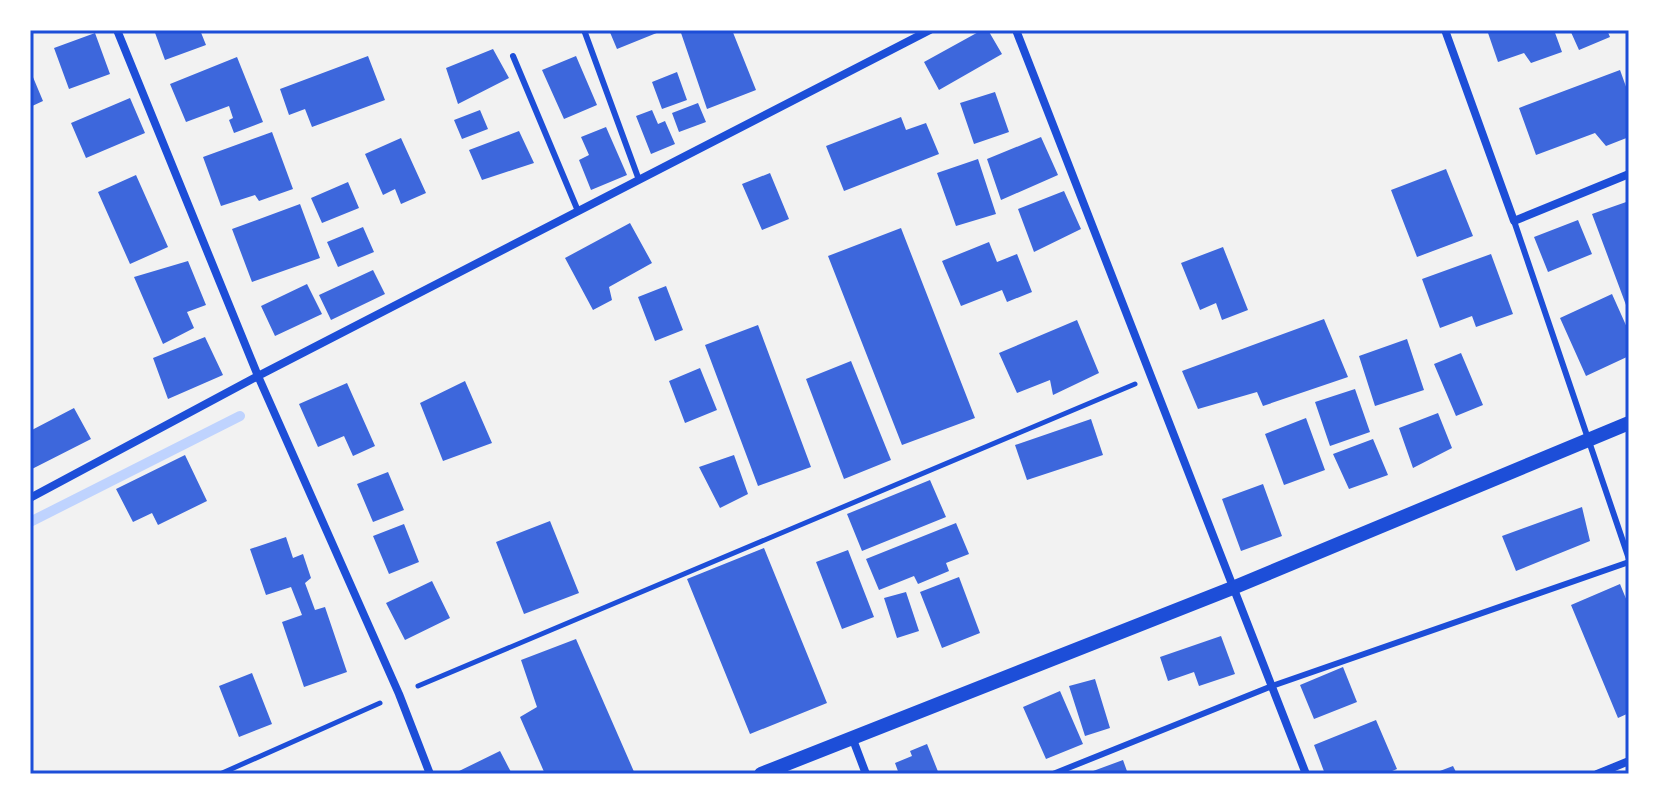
<svg xmlns="http://www.w3.org/2000/svg" width="1659" height="804" font-family="Jost,sans-serif">
<rect width="100%" height="100%" fill="#f2f2f2"/>
<g fill="none" stroke-linecap="round" stroke-linejoin="round">
<path stroke="#bfd3fe" stroke-width="10" d="M30 522 240 416"/>
</g>
<path fill="#3d67dc" d="M154 30H200L206 45 165 60Z
M609 30H664L617 49Z
M680 30H732L756 90 707 109Z
M982 30H988L1002 54 939 90 924 62Z
M1487 30H1554L1562 52 1531 63 1524 53 1498 62Z
M1570 30H1607L1610 37 1579 50Z
M95 33 110 74 69 89 54 48Z
M493 49 509 78 458 104 446 68Z
M368 56 385 100 312 127 305 109 289 115 280 89Z
M576 56 597 105 564 119 542 70Z
M237 57 263 122 234 133 229 120 233 118 229 106 186 122 170 84Z
M30 70 43 101 30 107Z
M1620 70 1629 95V137L1606 146 1595 133 1536 155 1519 108Z
M677 72 687 100 662 109 652 82Z
M995 92 1009 132 974 144 960 103Z
M130 98 145 133 86 158 71 123Z
M698 103 706 122 679 132 672 113Z
M480 110 488 129 462 139 454 120Z
M652 110 658 124 665 121 675 144 651 154 636 116Z
M901 117 906 130 926 123 939 154 844 191 826 146Z
M606 127 627 175 591 190 579 160 589 155 581 137Z
M519 131 534 163 482 180 469 150Z
M272 132 293 189 259 201 255 195 221 206 203 157Z
M1041 137 1058 175 1001 200 987 159Z
M401 138 426 193 401 204 395 189 383 195 365 154Z
M978 159 996 214 956 226 937 173Z
M1446 169 1473 236 1417 257 1391 190Z
M770 173 789 219 762 230 742 184Z
M136 175 168 247 130 264 98 192Z
M348 182 359 208 322 223 311 198Z
M1064 191 1081 229 1034 252 1018 209Z
M1629 201V304L1626 305 1592 214Z
M300 204 320 258 252 282 232 229Z
M1578 220 1592 254 1548 272 1534 237Z
M630 223 652 263 609 287 612 300 593 310 565 258Z
M363 227 374 252 338 267 327 242Z
M901 228 975 418 902 445 828 256Z
M989 242 997 262 1017 254 1032 292 1007 302 1002 290 961 306 942 261Z
M1223 247 1248 310 1222 320 1216 303 1200 310 1181 263Z
M1491 254 1513 314 1476 327 1472 316 1440 328 1422 279Z
M188 261 206 305 187 312 194 328 163 344 134 277Z
M373 270 385 294 331 320 319 295Z
M307 284 322 314 275 336 261 306Z
M666 286 683 330 655 341 638 297Z
M1612 294 1629 332V356L1586 376 1560 318Z
M1324 319 1348 377 1263 406 1257 392 1198 409 1182 371Z
M1077 320 1099 373 1053 395 1050 380 1017 393 999 353Z
M758 325 811 467 758 486 705 345Z
M205 337 223 375 168 399 153 358Z
M1407 339 1424 390 1375 406 1359 356Z
M1461 353 1483 405 1456 416 1434 364Z
M851 361 891 460 844 479 806 379Z
M700 368 717 410 685 423 669 381Z
M465 381 492 443 443 461 420 403Z
M347 383 375 446 353 456 344 436 318 447 299 404Z
M1355 389 1370 432 1330 446 1315 402Z
M74 408 91 439 30 470V431Z
M1438 413 1452 448 1413 468 1399 428Z
M1306 418 1325 470 1284 485 1265 434Z
M1091 419 1103 455 1027 480 1015 445Z
M1373 439 1388 475 1349 489 1333 454Z
M185 455 207 501 158 525 152 513 133 522 116 489Z
M734 455 748 494 720 508 699 467Z
M388 472 404 510 373 522 357 484Z
M930 480 946 517 862 551 847 514Z
M1263 484 1282 536 1241 551 1222 499Z
M1582 507 1590 541 1516 571 1502 536Z
M550 521 579 593 524 614 496 542Z
M956 523 969 554 946 563 949 571 918 584 914 576 879 590 866 559Z
M404 524 419 562 389 574 373 536Z
M286 537 293 558 303 554 311 578 305 583 315 610 325 607 347 672 304 687 282 622 302 615 291 587 266 595 250 549Z
M764 548 827 703 750 734 687 579Z
M848 550 874 617 842 629 816 562Z
M959 577 980 633 942 648 920 592Z
M432 581 450 618 405 640 386 603Z
M1620 584 1629 606V713L1618 718 1571 605Z
M906 592 919 631 897 638 884 598Z
M1221 636 1235 674 1199 686 1194 672 1168 681 1160 657Z
M576 639 635 774H545L520 717 537 707 521 660Z
M1343 667 1357 702 1314 719 1300 685Z
M252 673 272 724 239 737 219 686Z
M1095 679 1110 728 1085 736 1069 686Z
M1060 691 1083 744 1046 759 1023 707Z
M1376 720 1397 769 1385 774H1325L1314 745Z
M927 744 939 774H899L895 763 912 756 910 751Z
M500 751 512 774H453Z
M1123 760 1128 774H1085Z
M1453 766 1457 774H1432Z"/>
<g fill="none" stroke-linecap="round" stroke-linejoin="round">
<path stroke="#1d4ed8" stroke-width="5" d="M418 686 1135 384
M220 774 380 703"/>
<path stroke="#1d4ed8" stroke-width="6" d="M584 30 639 180
M513 56 578 211
M1514 221 1629 559
M1053 774 1272 686 1629 562"/>
<path stroke="#1d4ed8" stroke-width="8" d="M117 30 258 376 399 694 430 774
M1016 30 1306 774
M1445 30 1514 221 1629 174
M30 498 258 376 930 30
M852 737 866 774
M1597 774 1629 761"/>
<path stroke="#1d4ed8" stroke-width="14" d="M761 774 1235 587 1629 423"/>
</g>
<rect width="1659" height="804" fill="none" stroke="#ffffff" stroke-width="64"/>
<rect x="32" y="32" width="1595" height="740" fill="none" stroke="#1d4ed8" stroke-width="3"/>
</svg>
